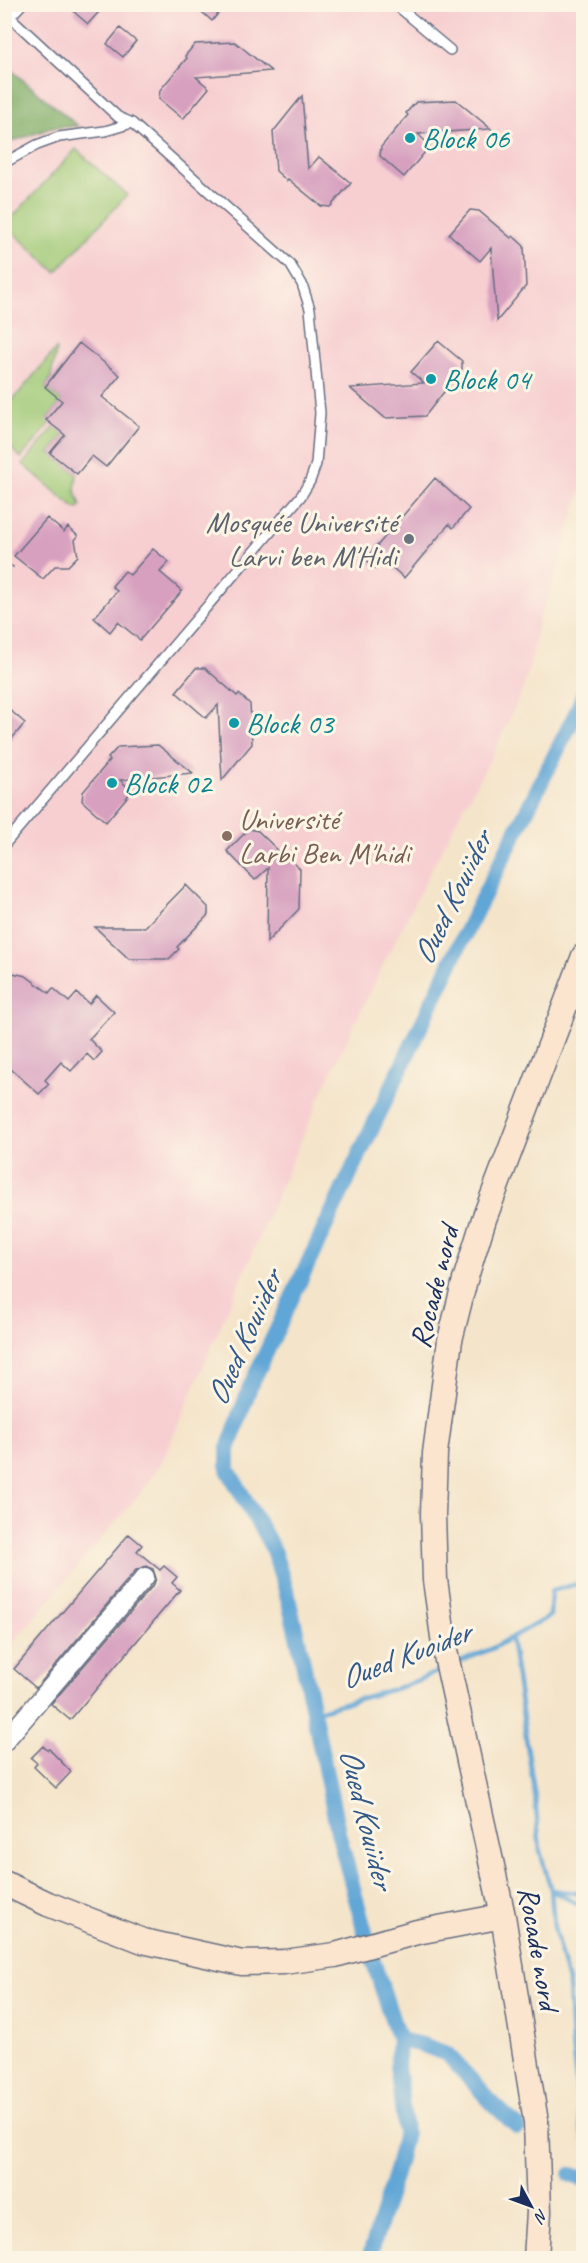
<svg xmlns="http://www.w3.org/2000/svg" width="588" height="2263" font-family="Caveat,sans-serif">
<rect width="100%" height="100%" fill="#fcf5e5"/>
<filter id="ink" filterUnits="userSpaceOnUse"><feTurbulence type="fractalNoise" baseFrequency=".0167" numOctaves="2"/><feDisplacementMap in="SourceGraphic" scale="12" xChannelSelector="R" yChannelSelector="G"/><feConvolveMatrix kernelMatrix="1 2 1 2 8 2 1 2 1" color-interpolation-filters="sRGB"/></filter>
<filter id="wash" filterUnits="userSpaceOnUse"><feTurbulence type="fractalNoise" baseFrequency=".008" numOctaves="4" result="noise"/><feDisplacementMap in="SourceGraphic" scale="24" xChannelSelector="R" yChannelSelector="G"/><feGaussianBlur stdDeviation="1.35" result="paint"/><feColorMatrix in="noise" values="0 0 0 0 0 0 0 0 0 0 0 0 0 0 0 0 0 1.4 0 .05"/><feComposite in="paint" operator="in"/></filter>
<g filter="url(#wash)">
<rect width="100%" height="100%" fill="#f4e4c9"/>
<path fill="#f7cfd1" d="M5 5H583V484L554 580 538 623 530 666 522 691 495 751 455 823 387 957 321 1094 162 1462 143 1490 5 1652Z"/>
<path fill="#9ec874" stroke="#5c7c69" stroke-width="1.5" d="M76 149 127 195 56 272 5 225Z
M57 348 50 380 45 387 62 401 47 419 51 423 21 458 5 442V409Z
M55 426 65 435 50 453 77 474 75 490 81 506 79 509 74 508 23 464Z"/>
<path fill="#7eac66" stroke="#4c6e62" stroke-width="1.5" d="M10 69 78 126 51 128 5 144V75Z"/>
<g fill="none" stroke-linecap="round" stroke-linejoin="round">
<path stroke="#60a6d6" stroke-width="4.5" d="M511 1638 535 1798 540 1851 551 1890 584 1894
M455 1664 491 1649 550 1616 551 1591 577 1584 584 1587
M313 1712 404 1686 442 1670
M551 1890 554 1927 569 1986 572 2043 580 2121 584 2139
M554 1892 584 1907"/>
<path stroke="#60a6d6" stroke-width="16" d="M399 2040 423 2045 447 2054 494 2105 518 2127
M571 2175 584 2179
M369 2258 397 2167 405 2132 397 2065 399 2040 370 1951 339 1836 300 1648 285 1586 272 1547 228 1470V1449L250 1387 342 1191 469 925 576 713 584 693"/>
</g>
<g id="blocks">
<path fill="#d7a0bf" d="M80 4H106L88 24 74 12Z
M193 4H226L212 21Z
M120 28 136 41 123 57 107 44Z
M235 42 271 71 196 77 209 88 183 119 159 99 160 90 187 58 185 56 195 44Z
M302 96 308 169 319 157 351 183 330 207 321 206 288 179 287 181 276 171 273 132Z
M456 100 491 129 418 134 430 146 404 177 380 156 381 147 408 115 406 113 416 102Z
M470 210 479 211 511 238 513 236 524 246 526 286 497 321 491 248 480 261 449 234Z
M438 341 462 361V369L425 416 385 418 350 388 424 383 411 372Z
M79 343 120 375 102 397 139 426 106 467 92 456 77 474 50 453 65 435 46 420 62 401 45 387Z
M435 478 469 509 453 528 449 524 404 578 384 560 376 569 366 559Z
M47 518 64 532 68 527 78 536 75 540 78 556 68 566H55L43 579 14 556Z
M153 549 169 562 160 572 182 591 140 640 118 622 110 632 94 618 117 591 112 586 125 571 130 575Z
M196 668H205L237 696 239 694 250 704 252 744 222 780 218 705 206 718 176 692Z
M4 705 25 723 4 748Z
M158 745 193 773 120 780 132 791 106 822 82 801 83 792 110 760 108 758 118 747Z
M249 829 258 831 288 860 290 859 300 869 299 909 267 942 268 868 255 880 227 851Z
M186 885 208 907V915L177 947 179 949 169 959H129L95 927H145Z
M4 971 26 976 49 993 53 988 69 1002 77 993 89 1004 96 995 114 1012 89 1039 102 1052 94 1061 87 1054 71 1071 61 1062 45 1080 49 1084 39 1094 4 1063Z
M129 1534 142 1545 137 1551 160 1570 164 1566 177 1577 172 1583 180 1590 70 1720 51 1704 154 1584 156 1578 153 1569 146 1566 136 1570 36 1688 14 1669Z
M43 1746 47 1750 49 1749 71 1772 56 1788 34 1767 37 1763 31 1758Z"/>
</g>
</g>
<g filter="url(#ink)">
<use href="#blocks" fill-opacity="0" stroke="#676e83" stroke-width="1.5"/>
<g fill="none" stroke-linecap="round" stroke-linejoin="round">
<g stroke="#676e83" stroke-width="12">
<path id="service" d="M395 4 450 50
M10 17 22 4
M4 22 10 17 118 117 132 123 290 264 302 284 310 309 320 413 316 464 310 481 301 496 4 845
M4 163 37 145 59 137 105 131 132 123"/>
</g>
<g stroke="#676e83" stroke-width="21">
<path id="minor" d="M4 1742 145 1577"/>
</g>
<g stroke="#676e83" stroke-width="27">
<path id="secondary" d="M4 1883 48 1904 143 1941 242 1963 284 1962 335 1955 417 1932 503 1916
M536 2258 539 2212 536 2122 503 1916 445 1651 435 1580 433 1514 435 1453 450 1340 465 1280 484 1219 584 956"/>
</g>
<path stroke="#676e83" stroke-width="3" stroke-dasharray="1.5 4.5" stroke-linecap="butt" d="M4 576 14 565"/>
<use href="#service" stroke="#fff" stroke-width="9"/>
<use href="#minor" stroke="#fff" stroke-width="18"/>
<use href="#secondary" stroke="#fce5cf" stroke-width="24"/>
</g>
</g>
<g fill="#0f9aa8" stroke="#fcf5e5" stroke-width="2">
<circle cx="410" cy="138" r="6"/>
<circle cx="431" cy="379" r="6"/>
<circle cx="234" cy="723" r="6"/>
<circle cx="112" cy="783" r="6"/>
</g>
<circle fill="#6b7280" stroke="#fcf5e5" stroke-width="2" cx="409" cy="539" r="6"/>
<circle fill="#8d6e63" stroke="#fcf5e5" stroke-width="2" cx="227" cy="836" r="6"/>
<g text-anchor="middle" dominant-baseline="central" stroke-width="6" stroke-linejoin="round" paint-order="stroke">
<g font-size="30" fill="#0d838f" stroke="#fcf5e5" text-anchor="start">
<text x="422" y="138">Block 06</text>
<text x="443" y="379">Block 04</text>
<text x="246" y="723">Block 03</text>
<text x="124" y="783">Block 02</text>
</g>
<g font-size="30" fill="#5b616d" stroke="#fcf5e5" text-anchor="end">
<text x="397" y="522">Mosquée Université<tspan x="397" dy="34">Larvi ben M'Hidi</tspan></text>
</g>
<g font-size="30" fill="#785e54" stroke="#fcf5e5" text-anchor="start">
<text x="239" y="819">Université<tspan x="239" dy="34">Larbi Ben M'hidi</tspan></text>
</g>
<g font-size="30" fill="#1b2f5e" stroke="#fcf5e5">
<text transform="translate(434 1287) rotate(-76)">Rocade nord</text>
<text transform="translate(539 1948) rotate(80)">Rocade nord</text>
</g>
<g font-size="32" font-style="italic" fill="#335988" stroke="#fcf5e5">
<text transform="translate(452 898) rotate(-64)">Oued Kouiider</text>
<text transform="translate(244 1338) rotate(-66)">Oued Kouiider</text>
<text transform="translate(405 1655) rotate(-21)">Oued Kuoider</text>
<text transform="translate(367 1818) rotate(76)">Oued Kouiider</text>
</g>
</g>
<rect width="588" height="2263" fill="none" stroke="#fcf5e5" stroke-width="24"/>
<g transform="translate(531 2206) rotate(131)" stroke="#fcf5e5" stroke-width="4.5" paint-order="stroke">
<path d="M0-4.5L10 22L0 15L-10 22Z" fill="#1b2f5e"/>
<text y="-9" font-size="16" font-weight="bold" text-anchor="middle" fill="#1b2f5e">N</text>
</g>
</svg>
